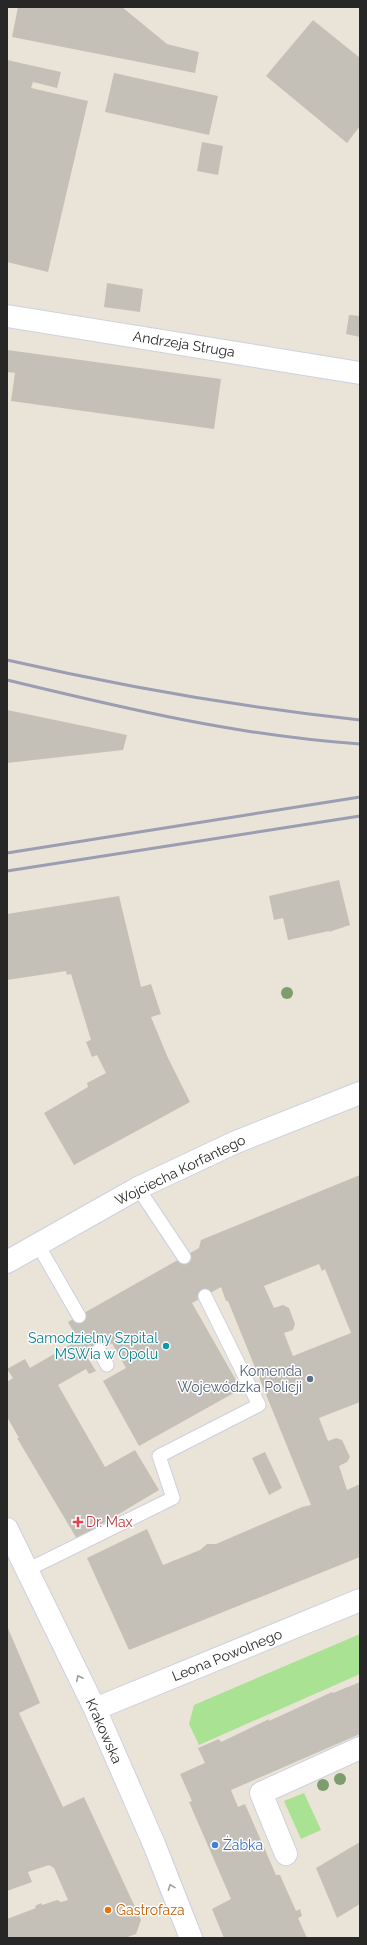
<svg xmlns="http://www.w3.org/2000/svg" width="367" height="1945" font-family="Raleway,sans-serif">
<rect width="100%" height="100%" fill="#eae3d7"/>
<path fill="#a9e292" d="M360 1634V1674L199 1745 189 1724 194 1705Z
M304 1793 321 1830 301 1839 284 1801Z"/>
<path fill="#c5c0b7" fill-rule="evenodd" d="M18 7H122L167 44 199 52 195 73 12 37Z
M313 20 360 58V126L347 143 266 76Z
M7 60 61 72 57 88 33 82 31 88 88 101 48 272 7 262Z
M114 73 218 96 209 135 105 112Z
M202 142 223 146 218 175 197 171Z
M107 283 143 289 140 312 104 307Z
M349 315 360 316V337L346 334Z
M7 350 221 379 214 429 11 401 15 373 7 372Z
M7 710 127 735 123 750 7 763Z
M339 880 350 925 329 932V931L288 940 283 918 274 920 269 896Z
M119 896 141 987 151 984 161 1014 151 1017 168 1058 190 1102 74 1165 44 1113 88 1087 87 1083 106 1073 97 1055 92 1057 86 1042 91 1040 71 974 67 975 66 971 7 980V914Z
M360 1175V1402L319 1418 328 1441 336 1438 342 1440 350 1457 347 1462 339 1466 347 1490 360 1484V1557L129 1650 87 1558 147 1529 163 1565 200 1550 207 1544H216L302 1507 311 1505 228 1301H226L221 1287 192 1303 241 1389 139 1446 103 1381 126 1368 112 1343 87 1357 96 1371 89 1374 86 1369 58 1385 105 1467 135 1450 159 1490 77 1539 17 1438H19L7 1417V1382L13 1378 7 1369 25 1359 30 1368 78 1340 68 1322 199 1248 201 1240ZM319 1264 322 1271 325 1269 351 1333 293 1356 284 1333 293 1330 295 1324 289 1308 283 1305 274 1308 264 1286Z
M265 1452 282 1488 269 1495 252 1458Z
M7 1626 40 1703 19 1713 63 1807 84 1797 141 1920 136 1934 125 1938H7V1919L36 1908 35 1906 41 1903 42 1905 57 1900 61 1902 68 1900 54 1868 49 1865 28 1872 32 1882 7 1891Z
M360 1682V1734L231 1790 238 1807 245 1804 276 1875H280L296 1911 300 1909 302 1916 298 1918 307 1938H224L212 1909 231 1899 189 1802 192 1801 180 1774 205 1763 198 1748 219 1739 221 1742 269 1719V1721L332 1692 333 1693Z
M360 1842V1904L337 1918 316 1868Z"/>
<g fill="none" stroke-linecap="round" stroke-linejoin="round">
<g stroke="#cdd0e1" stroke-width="15">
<path id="lane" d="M138 1188 184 1257
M38 1245 79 1316
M99 1350 107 1365
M27 1570 173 1498 159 1456 259 1405 205 1296"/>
</g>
<g stroke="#cdd0e1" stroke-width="24">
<path id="street" d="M7 316 360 373
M7 1529 95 1709 154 1844 191 1938
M95 1709 360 1600
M286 1854 261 1793 360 1748"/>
</g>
<g stroke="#cdd0e1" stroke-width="24">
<path id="secondary" d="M7 1262 138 1188 236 1142 360 1093"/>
</g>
<use href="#lane" stroke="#fff" stroke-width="13"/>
<use href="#street" stroke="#fff" stroke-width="22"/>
<use href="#secondary" stroke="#fff" stroke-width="22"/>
<path stroke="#9b9db2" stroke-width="3" d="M7 660C125 687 239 707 360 720
M7 680C123 708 240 736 360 744
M7 853 360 797
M7 871 360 816"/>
</g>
<g fill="#7d9d6e">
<circle cx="287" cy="993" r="6"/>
<circle cx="340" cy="1779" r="6"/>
<circle cx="323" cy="1785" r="6"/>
</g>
<defs><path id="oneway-chevron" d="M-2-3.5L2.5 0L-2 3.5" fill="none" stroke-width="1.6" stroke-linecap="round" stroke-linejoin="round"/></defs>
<g stroke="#9e9e9e">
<use href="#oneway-chevron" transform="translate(79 1678) rotate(-116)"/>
<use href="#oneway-chevron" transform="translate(171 1887) rotate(-111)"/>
</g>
<circle fill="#0f9aa8" stroke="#fff" stroke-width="1.5" cx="166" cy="1346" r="4"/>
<circle fill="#5c6f8a" stroke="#fff" stroke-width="1.5" cx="310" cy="1379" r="4"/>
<path fill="#e0444e" stroke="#fff" stroke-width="1.5" d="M76 1516h4v4h4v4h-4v4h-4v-4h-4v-4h4z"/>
<circle fill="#3f7fe0" stroke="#fff" stroke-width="1.5" cx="215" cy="1845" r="4"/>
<circle fill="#e8710a" stroke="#fff" stroke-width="1.5" cx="108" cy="1910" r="4"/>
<g text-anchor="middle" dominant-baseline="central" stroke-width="3" stroke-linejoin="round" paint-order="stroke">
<g font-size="14" fill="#272727" stroke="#fff">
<text transform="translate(184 344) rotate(9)">Andrzeja Struga</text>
<text transform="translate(180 1170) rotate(-26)">Wojciecha Korfantego</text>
<text transform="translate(227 1655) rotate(-22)">Leona Powolnego</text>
<text transform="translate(104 1731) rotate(66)">Krakowska</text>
</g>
<g font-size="14" fill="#0d838f" stroke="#fff" text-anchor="end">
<text x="158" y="1338">Samodzielny Szpital<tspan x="158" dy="16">MSWia w Opolu</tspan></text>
</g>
<g font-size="14" fill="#4e5e75" stroke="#fff" text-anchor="end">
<text x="302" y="1371">Komenda<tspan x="302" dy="16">Wojewódzka Policji</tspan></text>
</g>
<g font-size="14" fill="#be3a42" stroke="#fff" text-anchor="start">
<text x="86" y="1522">Dr. Max</text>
</g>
<g font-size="14" fill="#366cbe" stroke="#fff" text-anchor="start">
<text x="223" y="1845">Żabka</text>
</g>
<g font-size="14" fill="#c56008" stroke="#fff" text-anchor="start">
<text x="116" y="1910">Gastrofaza</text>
</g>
</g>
<rect width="367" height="1945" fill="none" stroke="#272727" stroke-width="16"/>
</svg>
